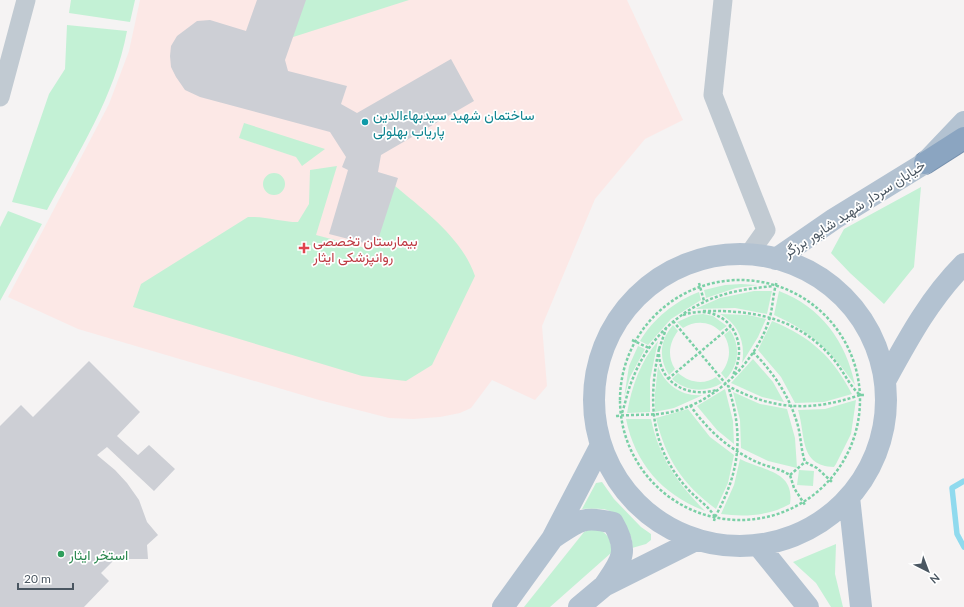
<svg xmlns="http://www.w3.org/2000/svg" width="964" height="607" font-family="Lato,Vazirmatn,sans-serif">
<rect width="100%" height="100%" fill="#f5f3f3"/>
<path fill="#fce8e6" d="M140 0H627L683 120 645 139 595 199 542 326 547 386 535 400 492 380 471 408 460 413 440 417 413 419 389 418 319 400 78 329 8 297 109 104 129 51Z"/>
<path fill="#c3f1d5" d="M71 0H135L130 22 69 13Z
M301 0H409L290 38Z
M67 25 127 31C115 96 78 153 47 210L12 202 49 94 65 69Z
M244 123 325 149 302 166 296 157 239 138Z
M337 166 316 235 369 249 395 186C425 211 462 238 475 276L432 365 406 381 362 376 133 307 141 284 248 217C265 216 281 222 298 222L309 204 310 170Z
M263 184a11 11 0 1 1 22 0a11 11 0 1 1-22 0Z
M921 187 914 267 884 304 850 273 831 253 844 229Z
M8 211 42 224 0 301V227Z
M741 284 758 285 736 288 706 298 704 290 725 285Z
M754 291H772L767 314 735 308 695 309 720 298Z
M779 291C821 307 846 341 855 385 831 351 812 332 774 315Z
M699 292 701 300 671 319 648 345 640 341C653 319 675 301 699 292Z
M703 314 713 316 727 326 720 331C710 321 695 320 683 328L677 322 693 315Z
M720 314 748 315 766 319 758 337 742 363C746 343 738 323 720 314Z
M772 321C811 337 833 357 852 394L824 402 795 403 781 377 758 350Z
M673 325 678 331C669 343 667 356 675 369L669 375C658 358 660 340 673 325Z
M730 330C741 346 739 365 726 379L721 373C730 362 732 348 724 335Z
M658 341 650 380V412L627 413C632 386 640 362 658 341Z
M638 346 645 349 630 377 624 398 629 366Z
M753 359 773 382 784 402 762 397 731 383Z
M658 366C665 385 682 397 703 395L674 408 655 412V393Z
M678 373C690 383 704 385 716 377L722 383C705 393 687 392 672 379Z
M725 389 733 421 734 444 717 430 697 406Z
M733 392 760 404 787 409 795 438 797 468 768 461 741 448 740 420Z
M856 400 851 434 836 464 834 467C799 466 806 436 798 410L825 409Z
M688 409 710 437 734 455 728 483 716 509C682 484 666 459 656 418Z
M626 419H651C660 460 677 482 705 511 663 495 635 464 626 419Z
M740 459C763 471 795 470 790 504 769 516 744 517 721 514L734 485Z
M799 470 814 471 813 486 797 485Z
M602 482 614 499 641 527 651 534V540L646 544 632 548C633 540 631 535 626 528 612 506 606 509 582 509L596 483Z
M596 527C608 535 612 538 611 553L550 607H524L584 532Z
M836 544 835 574 843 607H831L816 583 793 562Z"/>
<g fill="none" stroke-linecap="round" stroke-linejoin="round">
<path stroke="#90daee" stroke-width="5.5" d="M964 481 952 488 957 534 964 547"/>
</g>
<path fill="#cdcfd5" d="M257 0H306L285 60 288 71 347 86 341 104 357 113 451 59 474 101 381 155 378 172 398 178 376 246 329 234 348 170 342 167 346 157 330 132 200 97 185 90 176 77 171 67 170 56 171 46 177 36 197 21 210 20 246 31Z
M89 361 140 412 117 436 138 455 149 445 175 469 154 491 107 447 97 455 115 470 127 483 139 500 147 522 158 535 147 545 148 559H115L101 573 109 581 84 607H0V426L21 405 33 417Z"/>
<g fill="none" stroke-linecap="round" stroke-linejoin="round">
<g stroke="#7690ad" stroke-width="24">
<path id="highway" d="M925 163 964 138"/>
</g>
<path stroke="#7ad0a6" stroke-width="2.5" stroke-dasharray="3 2" stroke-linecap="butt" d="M620 400a120 120 0 1 1 240 0a120 120 0 1 1-240 0Z
M699 283 704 301
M703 311C756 310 799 318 835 361 844 372 849 385 860 395H864
M683 315C724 301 752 338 733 375
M673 321 726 384
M632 340 649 348
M659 349C648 400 650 446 686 487 695 498 708 505 715 517L714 521
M659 349 666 329
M753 352C774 373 790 397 798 426 801 438 801 450 805 462L817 468 832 482
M659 354C660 384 689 398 716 390
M668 379 731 326
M690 405C708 431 730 450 759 463 769 467 780 469 790 475L794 488 805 505
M622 413C626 401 628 389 633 378 648 339 680 309 719 296 736 290 755 288 773 286
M616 416C635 414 653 416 671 412 716 402 757 361 770 317 773 305 773 293 777 281
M790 475 805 462
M715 517C740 472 744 435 728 386 773 410 811 412 860 395"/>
<path stroke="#c1cad2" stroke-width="19" d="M723 0 713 95 766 230 749 254
M0 97 26 0"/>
<path stroke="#b3c2d1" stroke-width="22" d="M594 400a146 146 0 1 1 292 0a146 146 0 1 1-292 0Z
M776 259 834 219 925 163 964 122
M885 381C908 339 930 298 964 264
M849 497 861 607
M553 538C578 521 583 515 613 523 630 552 621 561 604 586
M758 545 808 607
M503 607 552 539 601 445
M579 607 604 586 696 540"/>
<use href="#highway" stroke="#8ba5c1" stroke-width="22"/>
</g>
<circle fill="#0f9aa8" stroke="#fff" stroke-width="1.5" cx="365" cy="122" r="4"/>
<path fill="#e0444e" stroke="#fff" stroke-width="1.5" d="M302 242h4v4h4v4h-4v4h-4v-4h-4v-4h4z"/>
<circle fill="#2e9e5b" stroke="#fff" stroke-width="1.5" cx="61" cy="554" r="4"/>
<g text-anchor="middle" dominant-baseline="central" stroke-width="3.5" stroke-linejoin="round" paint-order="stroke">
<g font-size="14" fill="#0d838f" stroke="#fff" text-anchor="start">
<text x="373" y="114">ساختمان شهید سیدبهاءالدین<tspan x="373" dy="16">پاریاب بهلولی</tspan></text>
</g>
<g font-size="14" fill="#4a5661" stroke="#fff">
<text transform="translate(854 208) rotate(-33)">خیابان سردار شهید شاپور برزگر</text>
</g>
<g font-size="14" fill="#be3a42" stroke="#fff" text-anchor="start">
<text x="313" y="240">بیمارستان تخصصی<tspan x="313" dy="16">روانپزشکی ایثار</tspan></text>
</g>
<g font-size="14" fill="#27864d" stroke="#fff" text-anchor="start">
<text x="69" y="554">استخر ایثار</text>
</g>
</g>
<g transform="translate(928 571) rotate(138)" stroke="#ffffff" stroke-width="3" paint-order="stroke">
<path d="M0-3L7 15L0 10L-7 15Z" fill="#4a5661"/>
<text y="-6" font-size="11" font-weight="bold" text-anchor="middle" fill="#4a5661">N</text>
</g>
<path d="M18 583v6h55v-6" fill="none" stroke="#4a5661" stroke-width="2"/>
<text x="24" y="583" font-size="12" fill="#4a5661" stroke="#ffffff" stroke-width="3" paint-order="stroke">20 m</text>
</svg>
